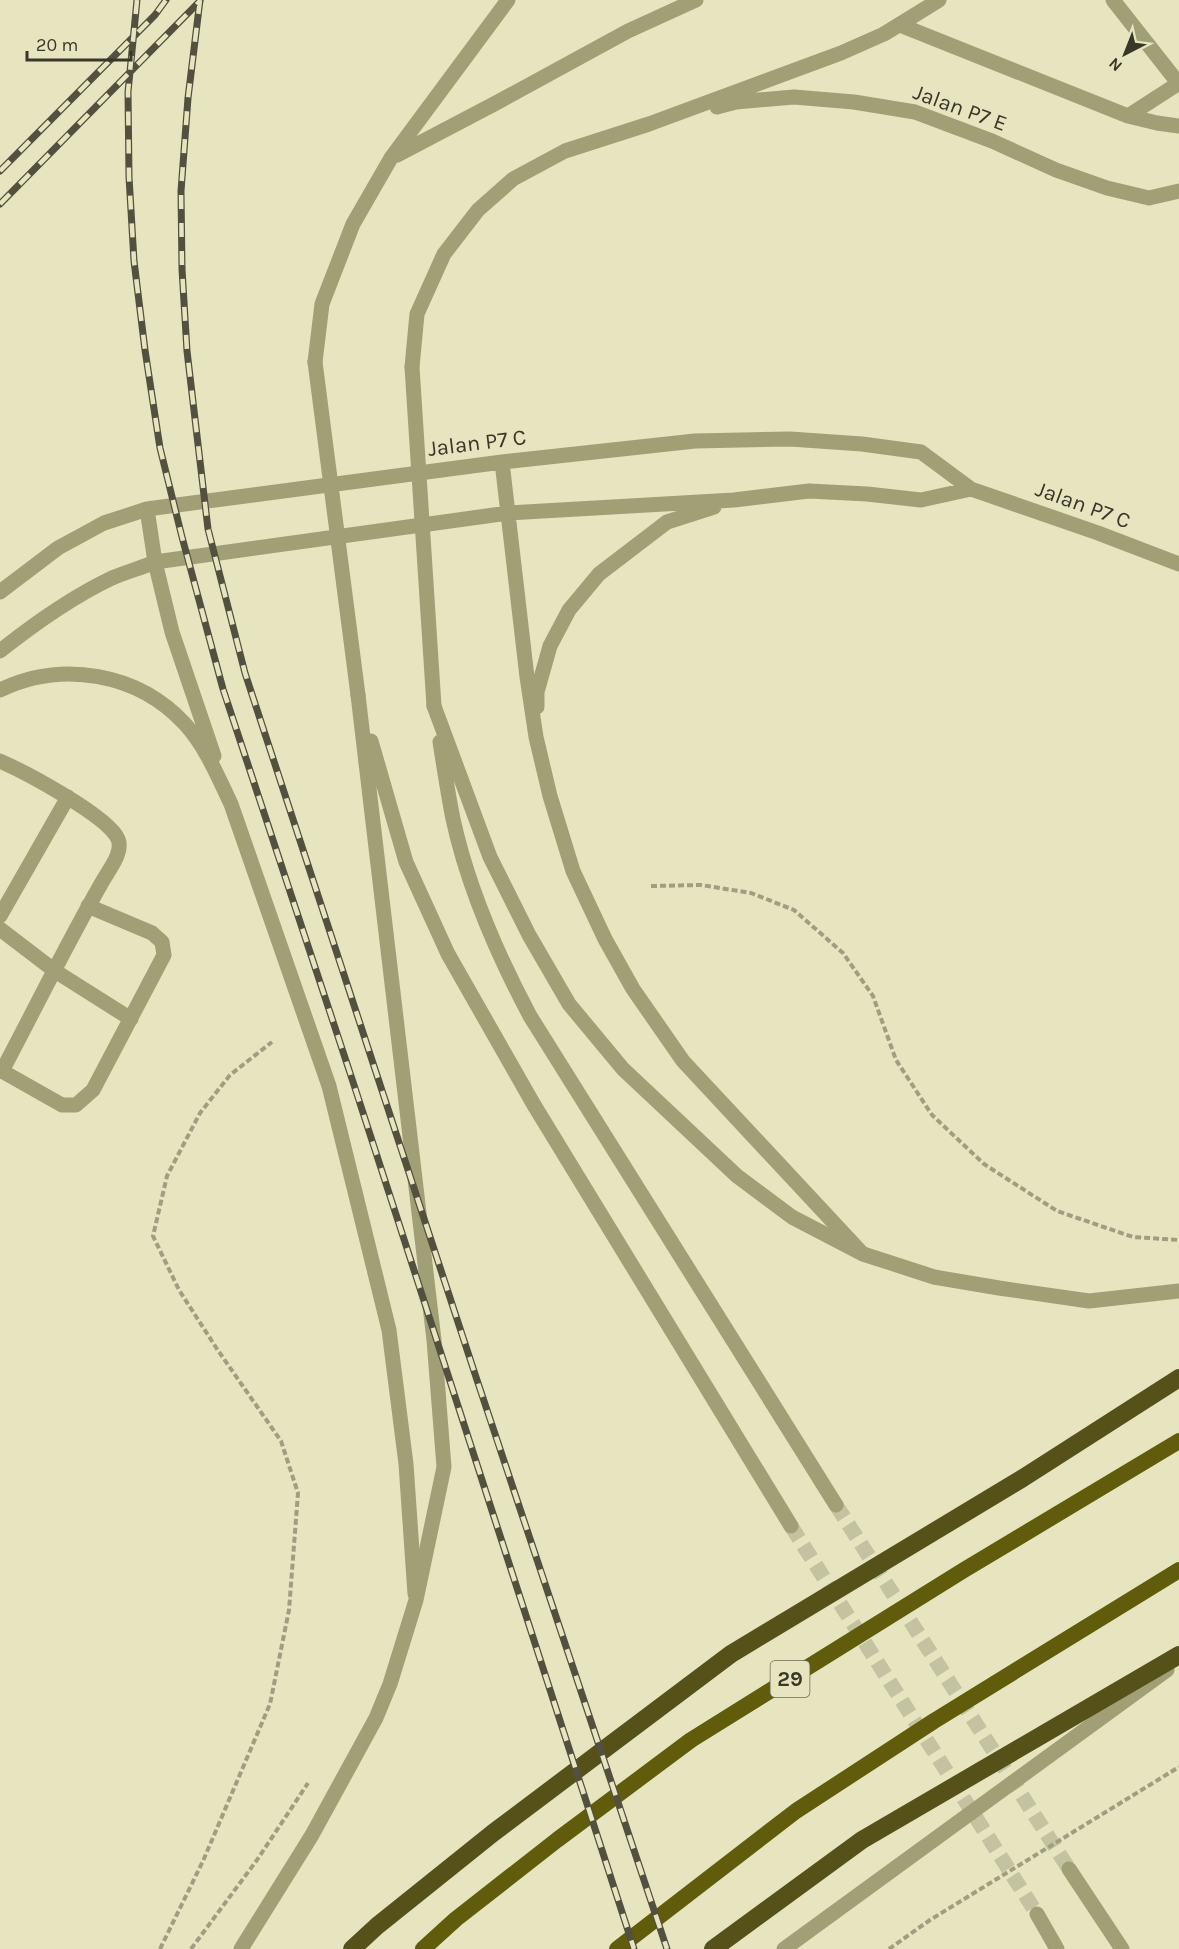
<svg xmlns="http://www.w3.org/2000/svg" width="1179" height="1949" font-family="Karla,sans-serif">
<rect width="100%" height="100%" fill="#e6e5bf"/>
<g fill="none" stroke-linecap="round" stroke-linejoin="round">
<path stroke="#c3c2a1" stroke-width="15" stroke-dasharray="15 8" stroke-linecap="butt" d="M836 1505 1069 1869
M791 1526 1037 1914"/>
<path stroke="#9f9e81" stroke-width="4" stroke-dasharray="6 3" stroke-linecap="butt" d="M651 886 701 885 751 893 794 910 843 953 873 996 896 1060 932 1115 984 1164 1057 1211 1133 1237 1179 1240
M160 1949 203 1861 270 1704 289 1610 298 1493 281 1441 217 1349 179 1290 153 1236 167 1176 200 1113 230 1075 272 1042
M191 1949 257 1860 308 1783
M889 1949 930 1920 1179 1767"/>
<path stroke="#a19f76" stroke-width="15" d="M1113 0 1179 84
M900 25 1128 116 1157 123 1179 126
M1128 116 1179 83
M0 761C25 772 108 816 118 839 124 853 107 872 101 884 66 945 35 1009 2 1071
M0 916 68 797
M0 929 55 971 131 1019
M0 1070 62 1105H76L93 1090 164 955 162 942 152 933 88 906"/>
<path stroke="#a19f76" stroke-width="15" d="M502 462 527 677 536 737 550 796 573 871 605 939 633 989 683 1061 861 1252
M147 509 155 562 172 632 214 756
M0 592 58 548 104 523 147 509 502 462 695 441 790 439 862 444 921 452 971 489 1098 533 1179 564
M0 651C34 624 72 597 112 578 126 572 141 568 155 562L508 513 734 500 809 491 867 494 921 500 971 489
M0 690C62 660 138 673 185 724 206 747 218 777 231 804L329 1086 389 1330 406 1464 415 1594
M537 707V692L550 646 569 610 599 574 667 522 714 507"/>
<path stroke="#a19f76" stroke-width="15" d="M717 107 736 102 794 97 854 102 915 112 992 141 1056 170 1107 188 1149 198 1179 191
M397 155 496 103 628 31 696 0
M315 362 322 304 353 224 391 158 508 0
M412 367 417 314 444 254 478 210 513 179 565 151 649 124 841 53 884 34 939 0
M434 706 490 857 529 935 569 1004 623 1069 737 1176 792 1217 863 1254 934 1277 999 1288 1089 1301 1179 1291
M371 741 406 862 448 954 534 1105 791 1526
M440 742C444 767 448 794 453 819 468 888 497 954 530 1016L836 1505
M1069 1869 1122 1949
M1037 1914 1057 1949
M241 1949 312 1835 376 1718 390 1684 416 1600 444 1467 434 1340 358 695
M784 1949 1167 1670"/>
<path stroke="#605c0c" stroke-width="16" d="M423 1949 456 1919 557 1840 691 1740 964 1570 1179 1441
M617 1949 796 1811 934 1721 1179 1570"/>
<path stroke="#555119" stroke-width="18" d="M352 1949 377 1926 493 1833 731 1654 1023 1478 1179 1378
M713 1949 862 1840 1179 1655"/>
<g stroke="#52513f" stroke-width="7">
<path id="rail" d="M137 0 128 92 129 177 134 261 145 350 160 448 182 537 223 689 355 1088 634 1949
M200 0 188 98 181 191 182 269 187 351 208 529 245 673 475 1374 667 1949
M0 171 155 15 166 0
M0 204 200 1"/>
</g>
<use href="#rail" stroke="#e6e5bf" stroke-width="4.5" stroke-dasharray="14" stroke-linecap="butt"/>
<path stroke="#a19f76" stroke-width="15" d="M315 362 358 695
M412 367 434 706"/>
</g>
<g text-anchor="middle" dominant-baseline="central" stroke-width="4.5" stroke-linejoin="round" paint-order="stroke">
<rect fill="#e6e5bf" stroke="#6c6b55" stroke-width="1.5" x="770.5" y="1661" width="39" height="36" rx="4.5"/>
<g font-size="21" font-weight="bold" fill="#383728">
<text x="790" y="1679">29</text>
</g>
<g font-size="22" fill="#383728" stroke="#e6e5bf">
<text transform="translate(960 108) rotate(20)">Jalan P7 E</text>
<text transform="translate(477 443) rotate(-7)">Jalan P7 C</text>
<text transform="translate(1083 505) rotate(20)">Jalan P7 C</text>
</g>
</g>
<g transform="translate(1125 54) rotate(222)" stroke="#e6e5bf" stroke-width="4.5" paint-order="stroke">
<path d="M0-4.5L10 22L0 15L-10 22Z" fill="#383728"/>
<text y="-9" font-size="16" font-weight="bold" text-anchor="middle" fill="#383728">N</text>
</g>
<path d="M27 51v9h104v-9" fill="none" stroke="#383728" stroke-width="3"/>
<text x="36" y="51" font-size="18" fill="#383728" stroke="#e6e5bf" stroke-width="4.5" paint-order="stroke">20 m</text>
</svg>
